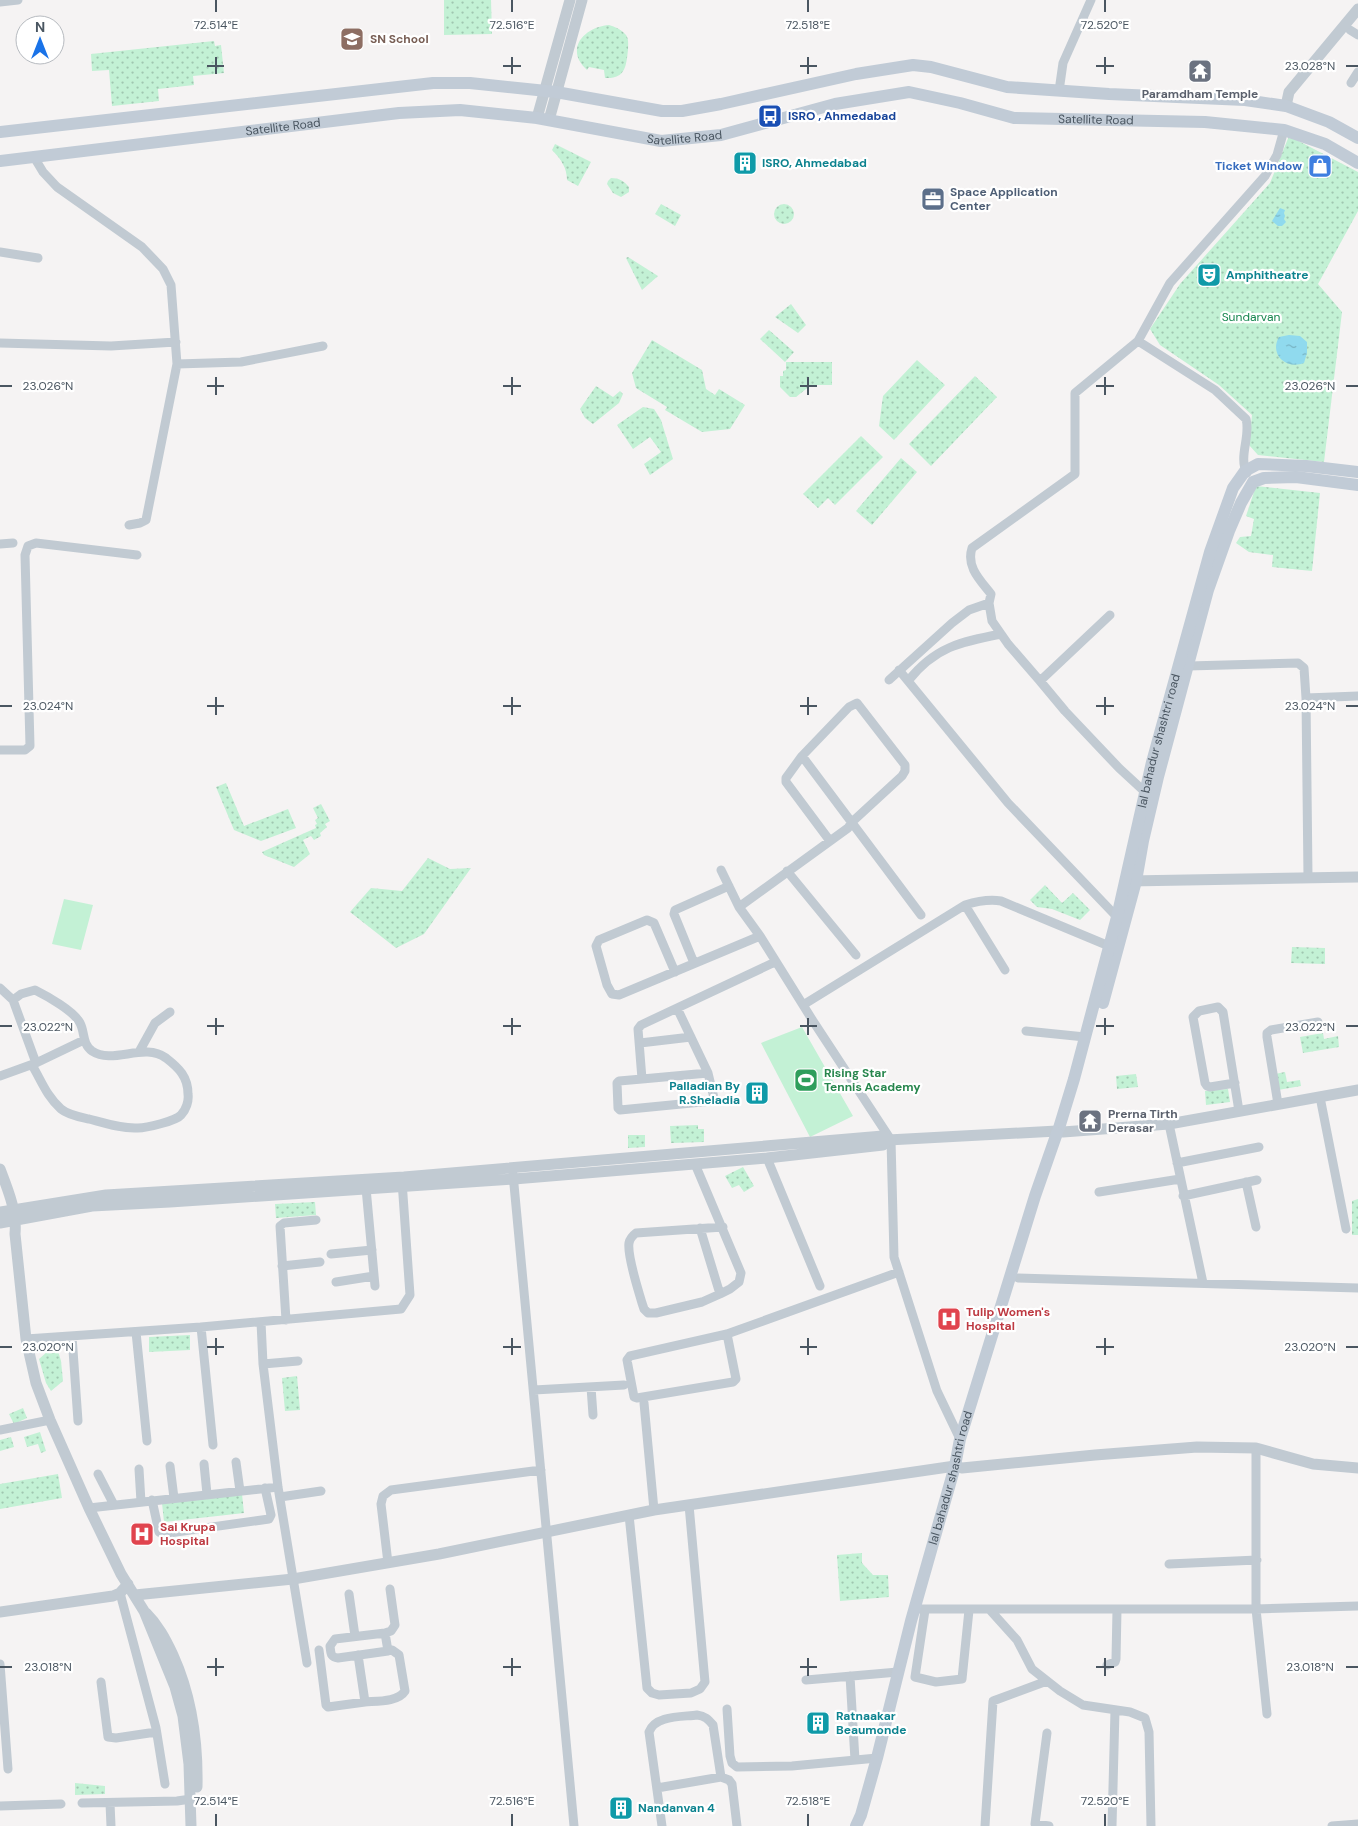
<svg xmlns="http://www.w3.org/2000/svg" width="1358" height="1826" font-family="'DM Sans',sans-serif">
<defs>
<pattern id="grass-dots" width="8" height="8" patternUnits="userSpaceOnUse" patternTransform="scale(1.25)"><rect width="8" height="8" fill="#c3f1d5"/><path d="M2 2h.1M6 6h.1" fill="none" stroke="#a0c6b0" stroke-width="1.8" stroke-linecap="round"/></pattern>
<pattern id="water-ripples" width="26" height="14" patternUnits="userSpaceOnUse" patternTransform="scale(1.25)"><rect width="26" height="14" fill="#90daee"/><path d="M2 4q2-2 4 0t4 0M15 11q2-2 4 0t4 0" fill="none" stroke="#78b4c4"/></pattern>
</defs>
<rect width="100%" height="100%" fill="#f5f3f3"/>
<path fill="url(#grass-dots)" d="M444 0H491L492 34 444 35Z
M609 25C615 27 621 29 626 35 629 39 628 45 628 50 626 66 626 79 605 78L604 70 589 67 587 70C584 67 581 64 579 60 570 40 592 26 609 25Z
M214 41 215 46 221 45 224 73 193 76 194 85 158 89 159 101 112 106 109 70 92 71 91 54Z
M1289 136 1358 172V211L1318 284 1342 312 1324 462 1258 455 1249 445 1252 415 1219 385 1160 345 1150 329 1180 284 1270 183Z
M555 144 591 162 578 186 567 180C567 168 561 159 552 150Z
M611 178C619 178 624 181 629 187V192L621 197 613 193 607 184 608 181Z
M774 214a10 10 0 1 1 20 0a10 10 0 1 1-20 0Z
M661 204 681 215 675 226 655 214Z
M628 257 658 276 642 290 626 258Z
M791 304 806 325 798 333 775 317Z
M769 330 794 352 785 362 760 339Z
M652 340 702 370 706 389 715 395 719 389 745 405 730 429 702 432 665 410 667 407 636 388 632 373Z
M917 360 945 385 894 440 879 426 883 396Z
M786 362H832V385H811L796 397H790L780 387V376H783V371L786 370Z
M975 376 997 397 931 466 909 444Z
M596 386 613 397 620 391 623 394 619 403 593 424 585 418 580 409Z
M643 407 654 409 661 420 673 459 650 475 644 464 661 452 650 437 633 449 617 425Z
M861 436 883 457 835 505 828 498 818 508 803 494Z
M901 458 917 472 872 525 856 511Z
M1256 486 1320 493 1312 571 1272 567 1273 555 1249 552 1236 543 1240 537 1251 536 1254 519 1246 516Z
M226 783 244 826 288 809 296 828 261 841 234 830 216 787Z
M321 804 330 821 325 824 327 827 320 833 321 836 314 840 311 836 303 840 310 854 294 867 264 855 262 852 316 828 315 825 317 824 315 820 318 818 313 808Z
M428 858 450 869 471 868 424 934 396 948 350 912 371 888 402 891Z
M1045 885 1062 903 1073 893 1090 910 1080 920 1052 909 1037 907 1030 900Z
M1292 947 1325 948V964L1291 963Z
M1323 1033 1324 1039 1338 1036 1339 1047 1303 1053 1300 1037Z
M1285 1072 1287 1082 1300 1080 1301 1086 1278 1090 1275 1074Z
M1136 1074 1138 1087 1117 1089 1116 1076Z
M1228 1089 1230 1102 1206 1105 1205 1091Z
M698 1125V1129H704V1142L671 1143 670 1126Z
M628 1135H645V1147L628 1148Z
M743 1167 754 1186 744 1192 739 1185 732 1188 725 1176Z
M1358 1199V1235H1352V1201Z
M315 1202 316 1215 276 1218 275 1204Z
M190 1335V1350L149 1352V1337Z
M56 1344 61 1361 63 1381 51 1391 46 1383 39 1359Z
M297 1376 300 1410 285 1411 282 1378Z
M23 1408 27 1418 14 1424 9 1414Z
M40 1432 46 1451 41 1453 38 1444 27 1447 24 1437Z
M11 1437 14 1447 0 1451V1440Z
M58 1474 62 1498 0 1509V1484Z
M242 1494 244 1513 164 1522 162 1503Z
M862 1553V1563L873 1575H888L889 1597 840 1601 837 1555Z
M75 1783 105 1786V1794L75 1795Z"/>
<path fill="#c3f1d5" d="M64 899 93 905 81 950 52 944Z
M802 1027 853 1116 810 1137 761 1043Z"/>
<path fill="url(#water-ripples)" d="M1280 208 1285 210 1284 213 1285 216 1284 219 1286 222 1282 226H1278L1272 221Z
M1289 335 1300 336 1307 342V353L1304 363C1286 370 1269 354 1279 337Z"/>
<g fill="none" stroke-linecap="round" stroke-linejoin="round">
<path stroke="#c1cad2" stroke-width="9" d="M0 2 18 0
M1350 30 1358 35
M1351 83 1358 72
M1059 91 1063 63 1091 0
M34 157 43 172 57 187 142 247 163 269 171 285 177 364 241 362 323 346
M0 252 38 258
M0 343 111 346 176 342
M1247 473C1238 457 1251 436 1246 419L1215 390 1138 341 1170 283 1265 176 1277 155 1284 130
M129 525 140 523 146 520 177 364
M0 544 13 543
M989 603 992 621 1008 644 1040 681 1110 615
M1188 666 1298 663 1304 668 1306 698
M899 670 1008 803 1117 917
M889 680 952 623 969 610 989 603 991 594C980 580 966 567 972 548L1075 474V393L1138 341
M908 681C935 647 960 642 1001 634
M1040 681 1065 711 1119 768 1145 792
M0 750H25L30 746 25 555 28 546 36 543 137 555
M802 756 921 915
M721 870 739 907 760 936 813 1021 891 1140 894 1257 937 1391 960 1439
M787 871 856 955
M1308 877 1306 698 1358 696
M965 905 1005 970
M739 907 848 828 852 822 902 776 905 771V765L857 703 849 707 802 756 786 778V782L830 841
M694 963 674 914 675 910 729 886
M675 972 654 923 647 920 599 940 596 946 607 985 612 994 619 995 760 936
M0 988 13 1000
M803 1005 965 905C978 901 988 899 1001 901L1109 946
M1026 1031 1085 1037
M640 1043 691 1037
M139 1052 155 1023 170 1012
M32 1065C41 1080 47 1097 61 1109 68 1115 80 1117 89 1119 104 1123 122 1129 138 1128 146 1128 176 1121 181 1115 186 1110 189 1101 188 1094 188 1077 179 1068 166 1058 144 1042 113 1065 92 1051 82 1044 85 1032 80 1023 74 1011 47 996 35 990L21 994 13 1000 36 1063
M708 1073 642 1079 638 1029 641 1025 775 962
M0 1076 36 1063 84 1040
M642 1079 619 1081 617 1083 618 1108 620 1110 712 1101 714 1098 708 1073 677 1008
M1235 1083 1210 1087 1207 1086 1205 1083 1193 1017 1199 1011 1218 1007 1223 1012 1239 1111
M1320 1097 1346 1229
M1278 1104 1267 1037V1033L1271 1030 1318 1022
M1169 1124 1203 1283
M767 1158 820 1286
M1177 1163 1259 1147
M695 1164 741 1273 739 1282 730 1289 720 1294
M513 1174 574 1826
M1246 1182 1256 1227
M366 1188 375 1286
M1099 1192 1180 1179
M1183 1196 1257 1180
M700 1228 720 1294 702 1302 656 1313H648L644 1309 642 1303C638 1289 627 1256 629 1243 630 1238 632 1236 636 1233L723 1227
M331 1254 372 1250
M282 1266 320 1262
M1018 1278 1358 1288
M336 1282 374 1276
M286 1320 280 1226 284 1223 316 1220
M261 1322 263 1364 278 1487 307 1663
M201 1327 213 1445
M136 1332 147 1441
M727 1334 736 1379 733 1382 637 1398 634 1397 627 1360 630 1356 727 1334 899 1272
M72 1336 78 1421
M26 1339 201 1327 401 1309 410 1295 402 1181
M263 1364 298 1361
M591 1387 593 1415
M534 1390 624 1385
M644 1403 654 1510
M0 1430 50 1420
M1256 1448V1609L1267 1714
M236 1462 240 1491
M204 1464 207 1494
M170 1466 174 1498
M139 1469 141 1502
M98 1474 114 1505
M280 1497 321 1491
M152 1500 159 1532 162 1534 269 1519 271 1515 265 1488
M89 1508 278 1487
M629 1515 647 1688 652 1693 659 1695 691 1693 700 1689 705 1682 689 1505
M388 1563 381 1504 383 1496 391 1490 541 1470
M1169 1564 1257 1560
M120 1593 156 1728 165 1784
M349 1594 355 1636
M914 1609H1256L1358 1606
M925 1610 915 1677 936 1682 962 1679 969 1610
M990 1610 1017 1640 1032 1669 1060 1691 1083 1705 1130 1712 1145 1718 1149 1732 1151 1826
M385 1633 388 1651 338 1658C330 1657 331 1653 330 1646L335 1639Z
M385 1633 391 1631 395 1625 390 1589
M319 1650 326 1705 328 1707 365 1702 358 1655
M0 1664 8 1769
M1107 1665 1115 1662 1116 1659 1117 1610
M850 1676 855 1760
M806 1680 898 1672
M101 1682 108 1737 116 1738 156 1732
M365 1702C377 1701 398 1702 405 1691L399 1655 392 1650 388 1651
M727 1709 730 1756 732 1763 737 1767 792 1766 877 1758
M1047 1733 1035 1824 1049 1826
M657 1788 721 1777 729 1780 732 1784 737 1826
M82 1803 177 1801 191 1799
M110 1803 111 1826
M0 1806 61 1804
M662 1826 649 1732C655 1715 682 1717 697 1715 705 1716 708 1719 713 1725L721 1777
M985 1826 993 1701 1047 1681
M1112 1826 1115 1710
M1332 1826 1358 1824"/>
<path stroke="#c1cad2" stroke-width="11" d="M1286 106 1289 92 1358 9
M537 118 570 0
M549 120 582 0
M1129 881 1358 877
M1063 1132 1169 1124 1358 1090
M0 1169C8 1190 17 1211 15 1234L26 1339 36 1383 50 1420 89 1508 121 1574 144 1611 175 1687 183 1716 189 1764 191 1826
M0 1212 106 1195 404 1177 883 1136 888 1140 1057 1131
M0 1223 92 1206 170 1202 514 1179 767 1158 883 1145 888 1140
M135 1595 293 1579 439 1554 654 1510 955 1466 962 1468 1095 1455 1197 1447 1256 1448 1313 1464 1358 1468
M0 1612 113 1596 120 1593 128 1584
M146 1613C158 1625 165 1638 173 1655 192 1697 198 1740 197 1787"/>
<g stroke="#c1cbd6" stroke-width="12">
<path d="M0 132 433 83H470L556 92 662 111H682L721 104 856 74 913 65 931 67 1007 87 1109 94 1245 100 1286 106 1329 122 1358 138"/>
<path id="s1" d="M0 161 399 113 460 110 537 118 661 141 721 135 835 104 909 92 960 103 1014 118 1205 122 1284 130 1325 144 1358 163"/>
<path d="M1103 1003 1136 881 1143 841 1158 777 1208 590 1229 531 1241 503 1253 482 1264 478 1296 477 1358 485"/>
<path id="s2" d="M1059 1128 1074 1079 1117 917 1152 762 1210 552 1233 488 1245 471 1258 464 1306 466 1358 472"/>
<path id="s3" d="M856 1826 861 1815 877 1758 911 1621 955 1466 960 1439 1035 1196 1057 1133"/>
</g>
</g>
<path fill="none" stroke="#4a5661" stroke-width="2" d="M216 0V12M512 0V12M808 0V12M1105 0V12M216 57V74M512 57V74M808 57V74M1105 57V74M207 66H224M503 66H521M800 66H817M1096 66H1114M1346 66H1358M216 377V395M512 377V395M808 377V395M1105 377V395M0 386H12M207 386H224M503 386H521M800 386H817M1096 386H1114M1346 386H1358M216 697V715M512 697V715M808 697V715M1105 697V715M0 706H12M207 706H224M503 706H521M800 706H817M1096 706H1114M1346 706H1358M216 1018V1035M512 1018V1035M808 1018V1035M1105 1018V1035M0 1026H12M207 1026H224M503 1026H521M800 1026H817M1096 1026H1114M1346 1026H1358M216 1338V1355M512 1338V1355M808 1338V1355M1105 1338V1355M0 1347H12M207 1347H224M503 1347H521M800 1347H817M1096 1347H1114M1346 1347H1358M216 1658V1676M512 1658V1676M808 1658V1676M1105 1658V1676M0 1667H12M207 1667H224M503 1667H521M800 1667H817M1096 1667H1114M1346 1667H1358M216 1814V1826M512 1814V1826M808 1814V1826M1105 1814V1826"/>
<defs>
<g id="school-square" transform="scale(1.25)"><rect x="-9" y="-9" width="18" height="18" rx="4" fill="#8d6e63" stroke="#fff"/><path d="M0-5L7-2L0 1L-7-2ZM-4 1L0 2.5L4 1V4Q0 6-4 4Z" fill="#fff"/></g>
<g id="temple-square" transform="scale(1.25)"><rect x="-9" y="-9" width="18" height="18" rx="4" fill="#6b7280" stroke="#fff"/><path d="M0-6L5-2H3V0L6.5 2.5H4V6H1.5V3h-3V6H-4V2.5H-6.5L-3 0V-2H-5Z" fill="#fff"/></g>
<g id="bus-square" transform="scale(1.25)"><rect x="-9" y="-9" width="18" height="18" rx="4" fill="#1a4fb4" stroke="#fff"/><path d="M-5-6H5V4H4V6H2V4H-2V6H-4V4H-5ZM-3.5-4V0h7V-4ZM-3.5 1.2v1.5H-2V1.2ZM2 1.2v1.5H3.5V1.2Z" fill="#fff"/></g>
<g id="building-square" transform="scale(1.25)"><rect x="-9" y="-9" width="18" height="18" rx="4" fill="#0f9aa8" stroke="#fff"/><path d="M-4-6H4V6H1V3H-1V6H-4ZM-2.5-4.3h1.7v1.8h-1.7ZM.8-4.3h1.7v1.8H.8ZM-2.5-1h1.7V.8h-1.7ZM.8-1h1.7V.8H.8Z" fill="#fff"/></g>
<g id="shop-square" transform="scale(1.25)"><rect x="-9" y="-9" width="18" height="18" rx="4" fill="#3f7fe0" stroke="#fff"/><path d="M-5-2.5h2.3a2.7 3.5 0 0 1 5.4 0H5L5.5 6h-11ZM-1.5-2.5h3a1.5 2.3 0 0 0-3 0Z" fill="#fff"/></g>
<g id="office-square" transform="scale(1.25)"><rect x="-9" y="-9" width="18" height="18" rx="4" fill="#5c6f8a" stroke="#fff"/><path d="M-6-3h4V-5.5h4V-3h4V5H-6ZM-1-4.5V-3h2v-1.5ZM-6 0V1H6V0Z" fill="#fff"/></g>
<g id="theatre-square" transform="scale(1.25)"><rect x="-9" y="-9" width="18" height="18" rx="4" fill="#0f9aa8" stroke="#fff"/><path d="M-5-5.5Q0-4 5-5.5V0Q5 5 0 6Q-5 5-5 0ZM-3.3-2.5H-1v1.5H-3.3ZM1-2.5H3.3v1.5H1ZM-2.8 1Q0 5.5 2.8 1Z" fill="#fff"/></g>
<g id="stadium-square" transform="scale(1.25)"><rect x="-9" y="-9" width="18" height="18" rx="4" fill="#2e9e5b" stroke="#fff"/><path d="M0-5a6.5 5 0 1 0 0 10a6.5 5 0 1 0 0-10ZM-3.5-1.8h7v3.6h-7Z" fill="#fff"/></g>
<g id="hospital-square" transform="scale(1.25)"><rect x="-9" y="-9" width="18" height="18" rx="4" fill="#e0444e" stroke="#fff"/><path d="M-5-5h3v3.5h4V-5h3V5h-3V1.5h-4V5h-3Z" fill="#fff"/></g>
</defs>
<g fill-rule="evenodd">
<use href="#school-square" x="352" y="39"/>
<use href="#temple-square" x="1200" y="71"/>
<use href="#bus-square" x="770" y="116"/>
<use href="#building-square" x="745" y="163"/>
<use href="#shop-square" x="1320" y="166"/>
<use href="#office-square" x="933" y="199"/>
<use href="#theatre-square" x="1209" y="275"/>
<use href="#stadium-square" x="806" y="1080"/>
<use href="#building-square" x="757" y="1093"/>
<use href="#temple-square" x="1090" y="1121"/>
<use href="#hospital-square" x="949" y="1319"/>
<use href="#hospital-square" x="142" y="1534"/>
<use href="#building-square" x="818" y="1723"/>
<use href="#building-square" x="621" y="1808"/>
</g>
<g text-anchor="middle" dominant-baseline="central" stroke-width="4.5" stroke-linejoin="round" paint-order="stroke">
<g font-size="12" font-weight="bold" fill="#785e54" stroke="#fff" text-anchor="start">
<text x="370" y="39">SN School</text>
</g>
<g font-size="12" font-weight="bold" fill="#5b616d" stroke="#fff">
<text x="1200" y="94">Paramdham Temple</text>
<text x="1108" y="1114" text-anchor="start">Prerna Tirth<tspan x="1108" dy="14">Derasar</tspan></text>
</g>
<g font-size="12" font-weight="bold" fill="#164399" stroke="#fff" text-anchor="start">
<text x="788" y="116">ISRO , Ahmedabad</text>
</g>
<g font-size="12" fill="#4a5661" stroke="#fff">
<text stroke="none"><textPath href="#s1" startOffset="1110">Satellite Road</textPath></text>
<text stroke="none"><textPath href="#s1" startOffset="285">Satellite Road</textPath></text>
<text stroke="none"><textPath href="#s1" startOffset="690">Satellite Road</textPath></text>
<text stroke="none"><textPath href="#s2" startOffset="400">lal bahadur shashtri road</textPath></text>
<text stroke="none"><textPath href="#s3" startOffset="361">lal bahadur shashtri road</textPath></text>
</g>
<g font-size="12" font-weight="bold" fill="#0d838f" stroke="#fff" text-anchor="start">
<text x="762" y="163">ISRO, Ahmedabad</text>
<text x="1226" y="275">Amphitheatre</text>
<text x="740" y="1086" text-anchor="end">Palladian By<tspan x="740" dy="14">R.Sheladia</tspan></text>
<text x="836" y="1716">Ratnaakar<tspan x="836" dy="14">Beaumonde</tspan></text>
<text x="638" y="1808">Nandanvan 4</text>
</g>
<g font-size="12" font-weight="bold" fill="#366cbe" stroke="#fff" text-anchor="end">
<text x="1302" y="166">Ticket Window</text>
</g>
<g font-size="12" font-weight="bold" fill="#4e5e75" stroke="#fff" text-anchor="start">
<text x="950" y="192">Space Application<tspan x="950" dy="14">Center</tspan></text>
</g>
<g font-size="12" fill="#17864f" stroke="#fff">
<text x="1251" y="317">Sundarvan</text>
</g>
<g font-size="12" font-weight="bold" fill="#27864d" stroke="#fff" text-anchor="start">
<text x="824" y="1073">Rising Star<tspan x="824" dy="14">Tennis Academy</tspan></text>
</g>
<g font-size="12" font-weight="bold" fill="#be3a42" stroke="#fff" text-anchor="start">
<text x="966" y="1312">Tulip Women's<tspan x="966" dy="14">Hospital</tspan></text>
<text x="160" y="1527">Sai Krupa<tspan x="160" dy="14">Hospital</tspan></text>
</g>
</g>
<g font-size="12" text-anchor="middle" fill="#4a5661" stroke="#fff" stroke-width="4.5" stroke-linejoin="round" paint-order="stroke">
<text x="216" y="29">72.514°E</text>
<text x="512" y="29">72.516°E</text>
<text x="808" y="29">72.518°E</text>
<text x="1105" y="29">72.520°E</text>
<text x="1310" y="70">23.028°N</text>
<text x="48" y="390">23.026°N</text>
<text x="1310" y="390">23.026°N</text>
<text x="48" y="710">23.024°N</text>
<text x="1310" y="710">23.024°N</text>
<text x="48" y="1031">23.022°N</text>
<text x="1310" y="1031">23.022°N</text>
<text x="48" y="1351">23.020°N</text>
<text x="1310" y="1351">23.020°N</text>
<text x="48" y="1671">23.018°N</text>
<text x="1310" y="1671">23.018°N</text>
<text x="216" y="1805">72.514°E</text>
<text x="512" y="1805">72.516°E</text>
<text x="808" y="1805">72.518°E</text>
<text x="1105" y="1805">72.520°E</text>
</g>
<g transform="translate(40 40)"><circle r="24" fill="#ffffff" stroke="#b7bbc0"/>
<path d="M0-4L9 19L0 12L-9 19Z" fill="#1a73e8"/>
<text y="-8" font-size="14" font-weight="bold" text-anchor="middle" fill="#4a5661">N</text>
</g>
</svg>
